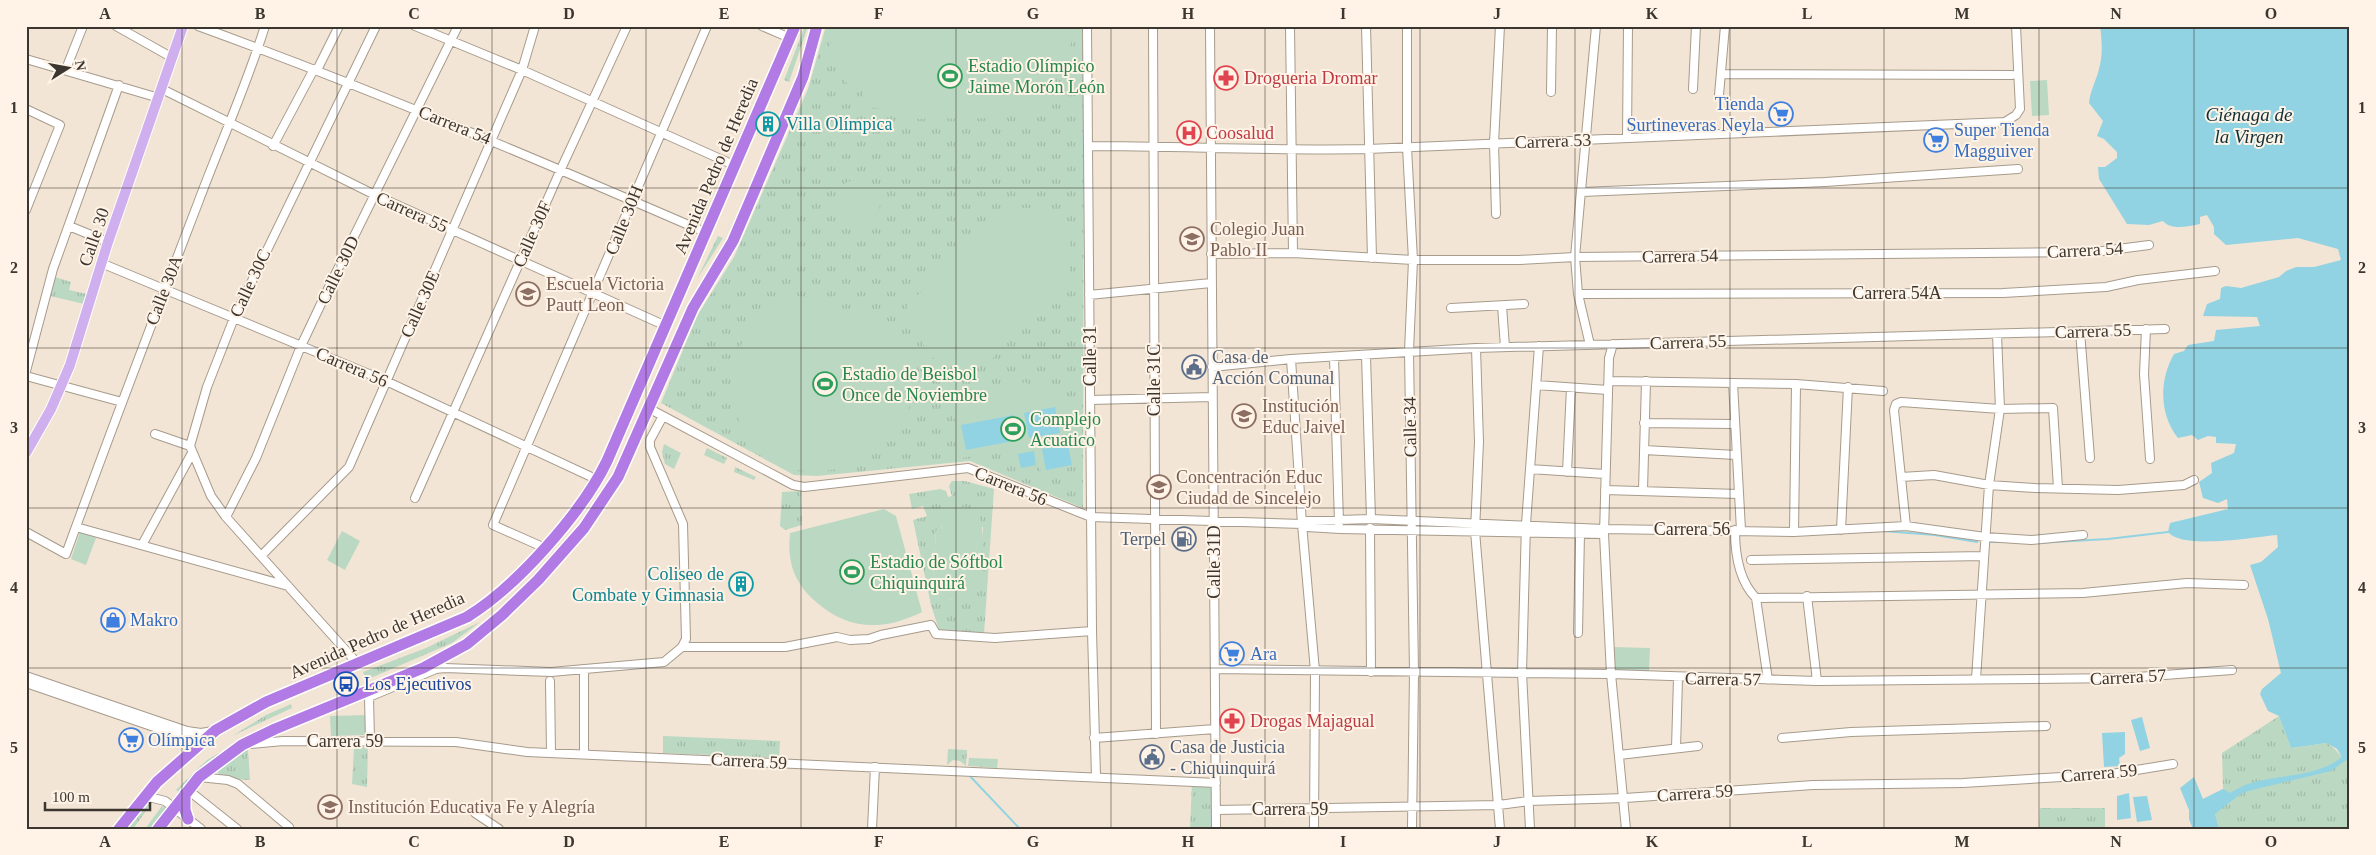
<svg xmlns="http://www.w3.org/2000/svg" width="2376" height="855" font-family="'Times New Roman',serif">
<defs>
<pattern id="grass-tufts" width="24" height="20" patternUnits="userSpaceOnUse" patternTransform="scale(1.25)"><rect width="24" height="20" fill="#bbd8c3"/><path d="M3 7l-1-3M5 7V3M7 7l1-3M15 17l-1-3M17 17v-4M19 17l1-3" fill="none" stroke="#a2baa8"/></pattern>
</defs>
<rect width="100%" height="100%" fill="#f3e5d5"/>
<path fill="url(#grass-tufts)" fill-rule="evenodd" d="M805 26H808L789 82 784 80Z
M826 26H1084L1083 508 970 461 817 476 794 475 661 403 697 316 734 257 808 89Z
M718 236 723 238 697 279Z
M55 277 71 282 69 290 87 294 84 304 50 296Z
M664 444 681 453 674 469 665 464 662 452Z
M707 448 727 458 724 464 704 455Z
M735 467 756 477 754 480 734 472Z
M952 481H965L994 489 984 634 939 630 931 605 913 520 927 516 923 506 912 509 909 494 940 489 946 491 948 497 952 496 949 486ZM942 523 983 527 980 580 978 589 952 600 941 593 932 592 936 530H941Z
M801 491 802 525 785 530 780 526 782 492Z
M480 622 452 643 366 680 363 672 426 648Z
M291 704 292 708 232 736 266 715Z
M2279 716 2291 748 2327 743C2336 748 2340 758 2350 761V829H2219L2215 814 2203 799 2223 789 2222 753Z
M663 736 780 741 779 758 663 753Z
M239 742 181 793 176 790 207 760Z
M354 747H368L367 787 352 784Z
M948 749 967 750 966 766 960 761 953 760 947 765Z
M242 750H248L250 780C239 781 231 775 219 775L217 769Z
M969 758 998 759 997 768 968 766Z
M1192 783 1213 784V829H1190Z
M145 799 154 800 133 829H123Z
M162 806 167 809 153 829H145Z
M2040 808H2105V829H2039Z"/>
<path fill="#bbd8c3" d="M831 26H1071L1072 30 1068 31 1069 40H1072L1065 68 1048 90 1052 95 1038 107 1027 110 1029 117 1023 119 1021 112 1006 116V113H1002L1001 118 903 119V112H898V116L886 113V109L874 108 860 101 864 93 857 88 854 92C841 77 834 64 829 44H831Z
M2047 80 2049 115 2032 116 2030 81Z
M834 203a23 23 0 1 1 46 0a23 23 0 1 1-46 0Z
M1010 201 1018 208C1063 205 1084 245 1064 284L992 359 969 369 948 366 930 356 917 333 914 315 906 307Z
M806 300C848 306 925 331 918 385 916 399 907 411 899 422 892 431 886 440 877 448 862 462 845 469 823 471 748 478 711 398 745 337 750 327 759 315 770 309 780 303 794 302 806 300Z
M1026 382 1031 392 1054 387 1056 398 1063 397 1076 466 1041 473 1040 467 1018 471 1013 448 962 458 953 410 958 409 956 401 981 397V391Z
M963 507C970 508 976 510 979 516 985 527 984 579 978 590 970 604 951 603 941 593H932L936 530H941C943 516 948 508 963 507Z
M884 509 896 516 922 612C884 631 848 631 815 601 794 582 787 562 790 533Z
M342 531 360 541 345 570 327 560Z
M80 532 96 538 86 565 71 559Z
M1613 647 1650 648 1649 671H1613Z
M366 715V735L331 736 330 716Z"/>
<path fill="#91d3e2" d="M2100 26H2350V761L2346 760 2331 771 2248 791 2239 795 2215 814 2219 829H2193L2189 819V810L2180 788 2194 777 2203 799 2223 789 2230 793C2236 790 2242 786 2248 784 2279 774 2316 778 2342 757L2337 749 2327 743 2291 748 2279 716 2268 711 2260 694 2262 689 2281 673 2268 619 2250 565 2261 562 2278 547 2277 535C2255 537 2182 550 2168 532L2170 523 2228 509 2227 499 2218 503 2203 498 2199 482 2212 473 2211 463 2234 453 2236 444 2216 443V437L2208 436 2198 440 2192 435 2178 438C2159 414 2159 380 2174 354L2184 351 2188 345 2214 341 2216 330 2260 326 2257 317 2203 316 2207 304 2220 299 2221 288 2226 286 2241 288 2279 277 2286 271 2296 267H2314L2341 260 2338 249 2298 238 2226 245 2214 234V227L2207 215 2200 217V224C2188 226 2172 231 2163 221L2149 225 2127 224 2099 179 2098 167H2105L2117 158V152L2104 139 2097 136 2103 121 2089 103C2090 91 2096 81 2099 69 2103 55 2102 41 2100 26Z
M1055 407 1060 433 1029 438 1024 413Z
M1014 415 1018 440 966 450 961 425Z
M1068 444 1072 465 1046 470 1042 449Z
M1034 451 1036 465 1021 468 1018 454Z
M2142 717 2150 748 2140 751 2131 720Z
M2125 732V754L2119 758 2120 766 2104 767 2102 733Z
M2129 793 2131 818 2117 820V796Z
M2147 796 2152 820 2137 822 2133 797Z"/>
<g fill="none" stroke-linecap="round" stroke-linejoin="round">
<path stroke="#91d3e2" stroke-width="2" d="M1413 527 1458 526
M1883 531 1935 535 1977 542
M1831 534 1858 532
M1989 542H2011
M2036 543 2108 539 2168 532
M968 774 1020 829"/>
<g stroke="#a79b8c" stroke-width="10">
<path id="minor" d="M116 26 171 57
M198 26C371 89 539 160 707 233
M415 26 522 70 736 166
M762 26 790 38
M1087 26 1092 631 1096 777
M1153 26 1156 734
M1210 26 1216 829
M1290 26 1293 253
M1366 26 1372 258
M1407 26V147L1413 260 1409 351 1414 672 1412 829
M26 59 159 98
M66 69 83 26
M317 70 339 26
M1721 74 2012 75
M162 89 375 195 666 326
M1693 89 1696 26
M1551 92 1552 26
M1719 95 1725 26
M26 109 60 125 26 210
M1627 138 1628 26
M273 146 314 69
M1088 146C1182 146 1275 151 1368 149L2005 122 2016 115 2020 109 2016 26
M1582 192 1825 182 2018 169
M1496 214 1494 143 1500 26
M69 226 108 242
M1211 254 1293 253 1413 260H1519L1575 257 2095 252 2149 245
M101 263 386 381 598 480
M1578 294 2003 293 2106 287 2138 280 2215 271
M1089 295 1211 283
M1502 306 1505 347
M1451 308 1524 304
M2146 329 2144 374 2150 459
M2080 331 2090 458
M1613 344 1609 358 1604 534 1611 674 1626 829
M1590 345 1578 294 1575 257 1596 26
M1476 348 1479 442 1475 531 1500 829
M1366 356 1371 519
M1334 358 1339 523
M1291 359 1302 524 1315 671 1314 829
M1212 367 1291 359 1476 348 2165 329
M26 371 53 269 119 85
M26 376 122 402
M1609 381 1796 384 1883 391
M1733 383 1741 530
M1536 385 1608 390
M1090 400 1212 397
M648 408 793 485 804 487 968 468 1091 517 1302 524 1307 527 1340 529 1604 534
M1644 423 1735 424
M155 434 190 446
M1644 450 1736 455
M1530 469 1605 474
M1567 472 1571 388
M1901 477 1934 475 1989 485 2035 488 2118 490 2184 485 2194 480
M1605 490 1738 494
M1643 490 1646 381
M415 498 561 169 627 26
M226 517 256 458 301 346 328 289 458 26
M1302 524 1305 521 1371 519 1604 529 1794 532 1906 526 1985 537 2031 540 2083 535
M1906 526 1894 410 1896 404 1901 402 2000 409 2053 408 2058 488
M76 527 288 586
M1370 528 1371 672
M1735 530C1735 553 1739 581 1756 598L1768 680
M1841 530 1848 387
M26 532 66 554C109 436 153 320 198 203 220 144 246 87 265 26
M1794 532 1796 384
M142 545 192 453
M545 548 493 525 707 26
M262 555 349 467 522 70 535 26
M1751 560 1984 556
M1807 596 1817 681
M1756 598 2083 593 2187 583 2244 585
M1578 633 1580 533
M682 647H785L837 637 850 640 869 639 881 635 931 625 936 634 995 638 1092 631
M358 664 226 517 211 496 190 446 207 387 234 318 376 26
M1215 669 1611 674 1817 681 2124 678 2232 670
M26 676 187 731 201 733 213 731
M1976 679 1989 485 2000 409 1997 334
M550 681 551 753
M26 683 186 738 192 749
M1094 738 1215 729
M1782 738 1851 732 2046 726
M370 741 369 697 436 669 445 668 551 672 664 662 682 647 686 639 683 524 650 447V440L663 416
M250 744 283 741 456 742 527 752 1216 783
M1676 748 1678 678
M584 754V669
M1619 755 1698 746
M199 777 228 780 238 784 289 827
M188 790 237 829
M145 796 165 801 201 829
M1216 810 1499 805 1529 801 1625 798 1813 785 1963 783 2112 774 2173 764
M475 813 499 829
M872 829 875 767
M1530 829 1522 673 1526 524 1539 346"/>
</g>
<g stroke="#fff" stroke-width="12">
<path id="major" d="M26 453 51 409 70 365 108 242 183 26"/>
</g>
<g stroke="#fff" stroke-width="14">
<path id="highway" d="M185 794V810L188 819
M119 829 157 782 216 730 266 702 467 617C516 587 582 513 607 461L795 26
M158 829 199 777 242 745 275 729 423 668 467 644 502 615 538 580 584 528 618 477 693 308 733 241 803 77 817 26"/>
</g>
<use href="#minor" stroke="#fff" stroke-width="8"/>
<use href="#major" stroke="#d0afef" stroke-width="10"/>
<use href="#highway" stroke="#b17ae4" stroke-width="11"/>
</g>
<path fill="none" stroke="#3b362f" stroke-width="1" stroke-opacity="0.55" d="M182 26V829M337 26V829M492 26V829M646 26V829M801 26V829M956 26V829M1111 26V829M1265 26V829M1420 26V829M1575 26V829M1730 26V829M1884 26V829M2039 26V829M2194 26V829M26 188H2350M26 348H2350M26 508H2350M26 668H2350"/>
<defs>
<g id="stadium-ring" transform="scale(1.25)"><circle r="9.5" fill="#fef3e6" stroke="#2e9e5b" stroke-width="1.5"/><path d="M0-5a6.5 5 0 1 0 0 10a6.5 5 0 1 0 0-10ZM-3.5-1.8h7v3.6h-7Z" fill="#2e9e5b"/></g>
<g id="pharmacy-ring" transform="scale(1.25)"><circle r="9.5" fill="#fef3e6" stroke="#e0444e" stroke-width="1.5"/><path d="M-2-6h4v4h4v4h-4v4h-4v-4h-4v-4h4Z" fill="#e0444e"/></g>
<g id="supermarket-ring" transform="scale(1.25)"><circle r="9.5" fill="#fef3e6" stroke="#3f7fe0" stroke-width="1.5"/><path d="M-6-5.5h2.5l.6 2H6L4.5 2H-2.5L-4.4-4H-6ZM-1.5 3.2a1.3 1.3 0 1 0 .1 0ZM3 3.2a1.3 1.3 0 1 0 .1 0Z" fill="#3f7fe0"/></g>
<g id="building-ring" transform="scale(1.25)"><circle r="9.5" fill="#fef3e6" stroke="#0f9aa8" stroke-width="1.5"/><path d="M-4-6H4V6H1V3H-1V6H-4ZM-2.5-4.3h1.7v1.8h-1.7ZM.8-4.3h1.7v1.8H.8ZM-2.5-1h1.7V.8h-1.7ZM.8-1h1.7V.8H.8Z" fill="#0f9aa8"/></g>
<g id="hospital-ring" transform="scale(1.25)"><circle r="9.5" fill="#fef3e6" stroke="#e0444e" stroke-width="1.5"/><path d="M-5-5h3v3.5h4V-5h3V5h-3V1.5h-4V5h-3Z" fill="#e0444e"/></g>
<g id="school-ring" transform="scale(1.25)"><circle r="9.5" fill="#fef3e6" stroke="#8d6e63" stroke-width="1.5"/><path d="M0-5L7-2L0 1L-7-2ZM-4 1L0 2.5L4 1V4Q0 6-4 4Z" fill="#8d6e63"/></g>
<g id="civic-ring" transform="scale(1.25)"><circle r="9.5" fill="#fef3e6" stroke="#5c6f8a" stroke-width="1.5"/><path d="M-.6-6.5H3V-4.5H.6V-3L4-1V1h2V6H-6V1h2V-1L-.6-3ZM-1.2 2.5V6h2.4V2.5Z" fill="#5c6f8a"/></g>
<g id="fuel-ring" transform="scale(1.25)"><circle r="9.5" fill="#fef3e6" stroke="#5c6f8a" stroke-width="1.5"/><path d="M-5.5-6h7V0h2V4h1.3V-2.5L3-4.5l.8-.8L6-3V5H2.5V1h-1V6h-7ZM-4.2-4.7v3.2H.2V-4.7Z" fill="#5c6f8a"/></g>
<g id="shop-ring" transform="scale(1.25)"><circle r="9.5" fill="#fef3e6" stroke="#3f7fe0" stroke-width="1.5"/><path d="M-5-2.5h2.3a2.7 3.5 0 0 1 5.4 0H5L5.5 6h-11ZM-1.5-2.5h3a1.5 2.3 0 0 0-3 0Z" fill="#3f7fe0"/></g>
<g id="bus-ring" transform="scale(1.25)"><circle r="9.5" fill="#fef3e6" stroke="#1a4fb4" stroke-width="1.5"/><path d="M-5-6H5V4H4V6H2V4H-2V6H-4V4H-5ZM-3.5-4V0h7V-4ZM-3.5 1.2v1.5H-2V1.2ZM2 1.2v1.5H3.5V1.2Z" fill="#1a4fb4"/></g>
</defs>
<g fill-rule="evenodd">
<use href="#stadium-ring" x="950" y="76"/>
<use href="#pharmacy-ring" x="1226" y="78"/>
<use href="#supermarket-ring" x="1781" y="114"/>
<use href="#building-ring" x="768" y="124"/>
<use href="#hospital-ring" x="1189" y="133"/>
<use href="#supermarket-ring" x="1936" y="140"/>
<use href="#school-ring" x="1192" y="239"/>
<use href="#school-ring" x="528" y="294"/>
<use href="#civic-ring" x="1194" y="367"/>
<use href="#stadium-ring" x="825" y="384"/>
<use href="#school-ring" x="1244" y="416"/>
<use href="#stadium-ring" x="1013" y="429"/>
<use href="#school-ring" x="1159" y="487"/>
<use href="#fuel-ring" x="1184" y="539"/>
<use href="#stadium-ring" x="852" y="572"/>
<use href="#building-ring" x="741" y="584"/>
<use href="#shop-ring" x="113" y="620"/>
<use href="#supermarket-ring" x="1232" y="654"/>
<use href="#bus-ring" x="346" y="684"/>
<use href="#pharmacy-ring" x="1232" y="721"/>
<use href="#supermarket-ring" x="131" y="740"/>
<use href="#civic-ring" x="1152" y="757"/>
<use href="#school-ring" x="330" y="807"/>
</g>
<g text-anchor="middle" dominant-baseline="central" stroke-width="4" stroke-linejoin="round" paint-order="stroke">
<g font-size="18" fill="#27864d" stroke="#fef3e6" text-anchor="start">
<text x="968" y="66">Estadio Olímpico<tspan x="968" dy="21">Jaime Morón León</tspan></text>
<text x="842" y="374">Estadio de Beisbol<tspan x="842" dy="21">Once de Noviembre</tspan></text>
<text x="1030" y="419">Complejo<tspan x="1030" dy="21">Acuatico</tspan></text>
<text x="870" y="562">Estadio de Sóftbol<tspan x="870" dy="21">Chiquinquirá</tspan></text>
</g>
<g font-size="18" fill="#be3a42" stroke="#fef3e6" text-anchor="start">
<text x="1244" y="78">Drogueria Dromar</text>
<text x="1206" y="133">Coosalud</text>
<text x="1250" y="721">Drogas Majagual</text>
</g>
<g font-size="18" fill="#366cbe" stroke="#fef3e6" text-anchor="start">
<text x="1764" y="104" text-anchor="end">Tienda<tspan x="1764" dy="21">Surtineveras Neyla</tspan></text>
<text x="1954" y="130">Super Tienda<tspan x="1954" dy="21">Magguiver</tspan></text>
<text x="130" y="620">Makro</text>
<text x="1250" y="654">Ara</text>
<text x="148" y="740">Olímpica</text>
</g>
<g font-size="18" fill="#0d838f" stroke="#fef3e6" text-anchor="start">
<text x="786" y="124">Villa Olímpica</text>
<text x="724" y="574" text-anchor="end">Coliseo de<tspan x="724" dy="21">Combate y Gimnasia</tspan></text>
</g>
<g font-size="18" fill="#3b362f" stroke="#fef3e6">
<text transform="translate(455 125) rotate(22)">Carrera 54</text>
<text transform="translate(1553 141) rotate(-2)">Carrera 53</text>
<text transform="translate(716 166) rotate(-67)">Avenida Pedro de Heredia</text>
<text transform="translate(412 212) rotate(24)">Carrera 55</text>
<text transform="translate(624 220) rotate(-68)">Calle 30H</text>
<text transform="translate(532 234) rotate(-66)">Calle 30F</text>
<text transform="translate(94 237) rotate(-71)">Calle 30</text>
<text transform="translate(2085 250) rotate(-3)">Carrera 54</text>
<text transform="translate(1680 256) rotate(-1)">Carrera 54</text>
<text transform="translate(338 270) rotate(-64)">Calle 30D</text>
<text transform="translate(250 283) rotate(-65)">Calle 30C</text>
<text transform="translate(164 290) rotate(-69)">Calle 30A</text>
<text x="1897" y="293">Carrera 54A</text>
<text transform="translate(420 304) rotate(-66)">Calle 30E</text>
<text transform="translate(2093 331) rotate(-2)">Carrera 55</text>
<text transform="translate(1688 342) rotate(-2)">Carrera 55</text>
<text transform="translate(1090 356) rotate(-90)">Calle 31</text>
<text transform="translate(352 367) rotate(23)">Carrera 56</text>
<text transform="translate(1154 380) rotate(-90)">Calle 31C</text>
<text transform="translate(1410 427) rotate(-91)">Calle 34</text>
<text transform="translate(1011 486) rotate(22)">Carrera 56</text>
<text x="1692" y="529">Carrera 56</text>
<text transform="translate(1214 562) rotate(-90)">Calle 31D</text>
<text transform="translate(377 635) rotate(-24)">Avenida Pedro de Heredia</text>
<text transform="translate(2128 677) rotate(-3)">Carrera 57</text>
<text transform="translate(1723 679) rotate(1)">Carrera 57</text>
<text x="345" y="741">Carrera 59</text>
<text transform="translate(749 761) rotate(3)">Carrera 59</text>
<text transform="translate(2099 773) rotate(-5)">Carrera 59</text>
<text transform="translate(1695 793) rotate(-4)">Carrera 59</text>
<text x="1290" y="809">Carrera 59</text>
</g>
<g font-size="18" fill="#785e54" stroke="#fef3e6" text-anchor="start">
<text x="1210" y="229">Colegio Juan<tspan x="1210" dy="21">Pablo II</tspan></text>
<text x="546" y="284">Escuela Victoria<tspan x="546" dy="21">Pautt Leon</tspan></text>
<text x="1262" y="406">Institución<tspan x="1262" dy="21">Educ Jaivel</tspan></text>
<text x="1176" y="477">Concentración Educ<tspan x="1176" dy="21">Ciudad de Sincelejo</tspan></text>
<text x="348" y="807">Institución Educativa Fe y Alegría</text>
</g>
<g font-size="18" fill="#4e5e75" stroke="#fef3e6" text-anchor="start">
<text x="1212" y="357">Casa de<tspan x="1212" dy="21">Acción Comunal</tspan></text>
<text x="1166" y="539" text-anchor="end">Terpel</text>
<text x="1170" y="747">Casa de Justicia<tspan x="1170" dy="21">- Chiquinquirá</tspan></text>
</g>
<g font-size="18" fill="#164399" stroke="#fef3e6" text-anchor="start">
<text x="364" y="684">Los Ejecutivos</text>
</g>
<g font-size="19" font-style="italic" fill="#103138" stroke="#fef3e6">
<text x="2249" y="114">Ciénaga de<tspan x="2249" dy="22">la Virgen</tspan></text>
</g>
</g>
<rect width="2376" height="855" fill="none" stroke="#fef3e6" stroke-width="55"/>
<g transform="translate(68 68) rotate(79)" stroke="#fef3e6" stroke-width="4" paint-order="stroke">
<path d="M0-4L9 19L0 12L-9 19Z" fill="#3b362f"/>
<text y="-8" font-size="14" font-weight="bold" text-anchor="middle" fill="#3b362f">N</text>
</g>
<path d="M45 802v8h105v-8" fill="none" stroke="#3b362f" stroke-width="2.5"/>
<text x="52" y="802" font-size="15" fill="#3b362f" stroke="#fef3e6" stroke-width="4" paint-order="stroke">100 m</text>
<rect x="28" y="28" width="2320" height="800" fill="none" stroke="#3b362f" stroke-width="2"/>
<g font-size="16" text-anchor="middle" font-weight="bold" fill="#3b362f">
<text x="105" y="19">A</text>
<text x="260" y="19">B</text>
<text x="414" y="19">C</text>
<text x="569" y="19">D</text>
<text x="724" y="19">E</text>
<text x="879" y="19">F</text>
<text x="1033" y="19">G</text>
<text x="1188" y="19">H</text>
<text x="1343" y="19">I</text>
<text x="1497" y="19">J</text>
<text x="1652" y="19">K</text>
<text x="1807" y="19">L</text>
<text x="1962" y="19">M</text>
<text x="2116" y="19">N</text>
<text x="2271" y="19">O</text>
<text x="14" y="113">1</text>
<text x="2362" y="113">1</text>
<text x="14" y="273">2</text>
<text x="2362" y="273">2</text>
<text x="14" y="433">3</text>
<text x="2362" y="433">3</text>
<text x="14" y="593">4</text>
<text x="2362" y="593">4</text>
<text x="14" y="753">5</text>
<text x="2362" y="753">5</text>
<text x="105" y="847">A</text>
<text x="260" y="847">B</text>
<text x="414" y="847">C</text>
<text x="569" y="847">D</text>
<text x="724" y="847">E</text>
<text x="879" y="847">F</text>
<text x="1033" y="847">G</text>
<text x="1188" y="847">H</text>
<text x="1343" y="847">I</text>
<text x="1497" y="847">J</text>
<text x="1652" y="847">K</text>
<text x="1807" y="847">L</text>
<text x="1962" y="847">M</text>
<text x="2116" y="847">N</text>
<text x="2271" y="847">O</text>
</g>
</svg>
